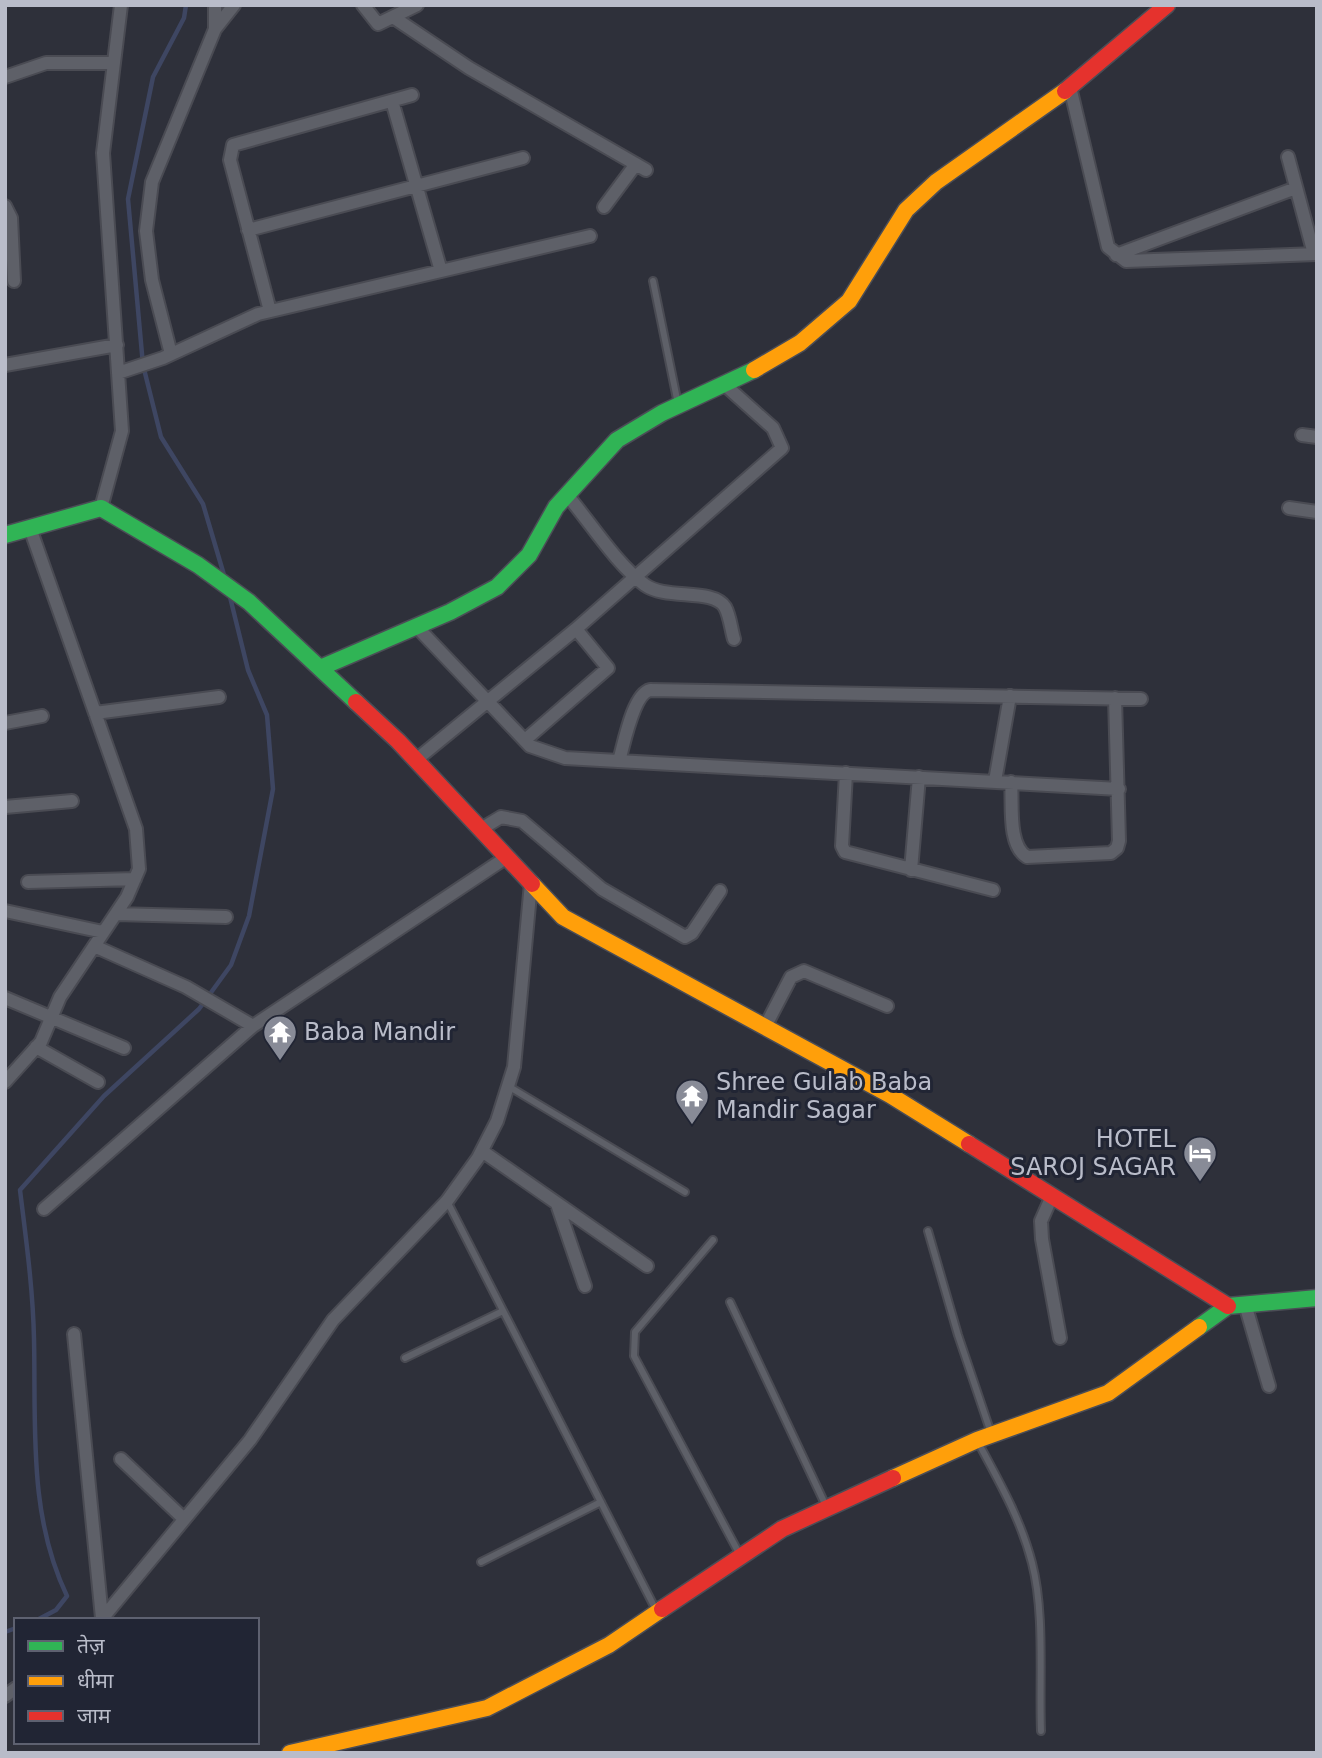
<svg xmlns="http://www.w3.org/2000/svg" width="1322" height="1758" font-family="'DejaVu Sans','Noto Sans Devanagari',sans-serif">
<rect width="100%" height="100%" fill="#2e303a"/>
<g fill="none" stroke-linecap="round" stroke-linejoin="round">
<path stroke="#3e4662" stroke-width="4.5" d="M186 5 184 18 153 77 128 199 143 365 161 437 203 504 224 575
M37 1620 56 1610 67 1596C28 1515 36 1426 34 1339 33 1289 26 1239 20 1190L104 1096 199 1009 231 965 249 916 273 789 267 715 248 670 230 597
M5 1632 16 1628"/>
<g stroke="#4a4b53" stroke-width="10">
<path id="lane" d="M653 281 678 404
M508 1086 685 1192
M447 1201 655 1608
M928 1231 958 1335 990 1430
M713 1240 635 1332 634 1356 740 1555
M730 1302 826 1506
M405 1358 503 1311
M979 1444C1000 1483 1021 1520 1032 1563 1045 1613 1039 1678 1041 1731
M481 1562 601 1502"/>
</g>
<g stroke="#4a4b53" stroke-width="16">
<path id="street" d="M215 5V29
M363 5 378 24 417 5
M393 17 469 68 646 170
M5 77 46 63H113
M1070 87 1108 247 1126 261 1317 254
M392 101 441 271
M1288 157 1314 254
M5 206 11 218 14 281
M604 207 636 164
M248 230 523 158
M1116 255 1296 188
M270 311 230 160 233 145 412 95
M171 354 152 280 146 231 152 182 215 29 234 5
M5 365 117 345
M118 373 163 358 258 314 590 236
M1302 435 1317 437
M567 495C590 522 617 565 645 585 666 600 713 588 725 607 730 616 731 629 734 639
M101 508 122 431 103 153 121 5
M1289 508 1317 512
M416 626 530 746 565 758 1119 789
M95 713 219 697
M5 723 42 716
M525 740 608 668 576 629 782 448 773 428 725 385
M416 760 576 629
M619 761C624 744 633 694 650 690L1141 699
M846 773 842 846 845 852 993 890
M995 781 1010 696
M1011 782C1013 803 1007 845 1027 857L1111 853 1117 848 1119 841 1115 698
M5 807 72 801
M481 829 501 817 522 821 602 889 685 937 692 933 720 891
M911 870 919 777
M28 882 135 879
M5 911 103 932
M116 914 226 917
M94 946 186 987 253 1026
M5 998 124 1048
M765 1027 791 977 804 971 887 1006
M36 1047 98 1082
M5 1082 41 1042 60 997 127 897 139 869 136 829 30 528
M482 1151 647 1266
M1052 1196 1041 1221 1042 1239 1060 1338
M557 1204 585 1286
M44 1209 253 1026 507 857
M1245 1304 1269 1386
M74 1334 102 1618
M121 1459 184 1519
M101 1620 250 1440 333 1320 447 1201 478 1158 497 1121 514 1067 531 883
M5 1696 16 1688"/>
</g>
<g stroke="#4b4d56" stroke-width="19">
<path id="fast" d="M5 535 101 508 198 565 249 602 356 702
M320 668 450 612 497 587 529 555 556 507 617 440 662 413 754 370
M1199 1327 1228 1306 1317 1298"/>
</g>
<g stroke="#4b4d56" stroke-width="19">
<path id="slow" d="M754 370 800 343 849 301 906 210 936 182 1065 91
M532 884 563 917 890 1095 969 1144
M893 1478 977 1440 1108 1393 1199 1327
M290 1753 487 1708 609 1645 662 1609"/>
</g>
<g stroke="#4b4d56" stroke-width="19">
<path id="jam" d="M1065 91 1167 5
M356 702 398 741 532 884
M969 1144 1228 1306
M662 1609 782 1529 893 1478"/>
</g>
<use href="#lane" stroke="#5e6068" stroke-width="6"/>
<use href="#street" stroke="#5e6068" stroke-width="12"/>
<use href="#fast" stroke="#30b455" stroke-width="16"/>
<use href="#slow" stroke="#ff9f0a" stroke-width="16"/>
<use href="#jam" stroke="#e5322d" stroke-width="16"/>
</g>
<defs>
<g id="temple-pin" transform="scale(1.75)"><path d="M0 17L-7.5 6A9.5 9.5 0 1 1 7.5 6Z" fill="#888b97" stroke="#212534"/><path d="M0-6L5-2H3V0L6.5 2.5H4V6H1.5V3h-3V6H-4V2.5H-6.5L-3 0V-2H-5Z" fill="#fff"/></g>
<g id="hotel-pin" transform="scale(1.75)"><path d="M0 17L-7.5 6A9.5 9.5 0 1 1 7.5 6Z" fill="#888b97" stroke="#212534"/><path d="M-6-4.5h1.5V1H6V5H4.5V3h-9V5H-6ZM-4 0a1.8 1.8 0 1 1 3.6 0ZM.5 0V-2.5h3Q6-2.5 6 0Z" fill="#fff"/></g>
</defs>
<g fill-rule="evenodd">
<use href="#temple-pin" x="280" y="1032"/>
<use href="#temple-pin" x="692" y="1096"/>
<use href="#hotel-pin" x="1200" y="1153"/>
</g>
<g text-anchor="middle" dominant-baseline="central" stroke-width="6" stroke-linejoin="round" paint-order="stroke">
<g font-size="24" fill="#b9bcc9" stroke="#212534" text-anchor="start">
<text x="304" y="1032">Baba Mandir</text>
<text x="716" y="1082">Shree Gulab Baba<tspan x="716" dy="28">Mandir Sagar</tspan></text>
<text x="1176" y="1139" text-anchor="end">HOTEL<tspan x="1176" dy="28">SAROJ SAGAR</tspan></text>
</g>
</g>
<rect width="1322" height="1758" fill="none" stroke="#b9bcc9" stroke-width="14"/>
<rect x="14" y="1618" width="245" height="126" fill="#212534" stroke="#5e6170" stroke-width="2"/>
<rect x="28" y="1641" width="35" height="10" fill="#30b455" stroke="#5e6170" stroke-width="2"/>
<text x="77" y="1653" font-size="21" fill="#b9bcc9">तेज़</text>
<rect x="28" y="1676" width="35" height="10" fill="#ff9f0a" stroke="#5e6170" stroke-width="2"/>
<text x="77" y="1688" font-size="21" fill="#b9bcc9">धीमा</text>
<rect x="28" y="1711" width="35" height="10" fill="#e5322d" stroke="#5e6170" stroke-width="2"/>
<text x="77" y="1723" font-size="21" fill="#b9bcc9">जाम</text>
</svg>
